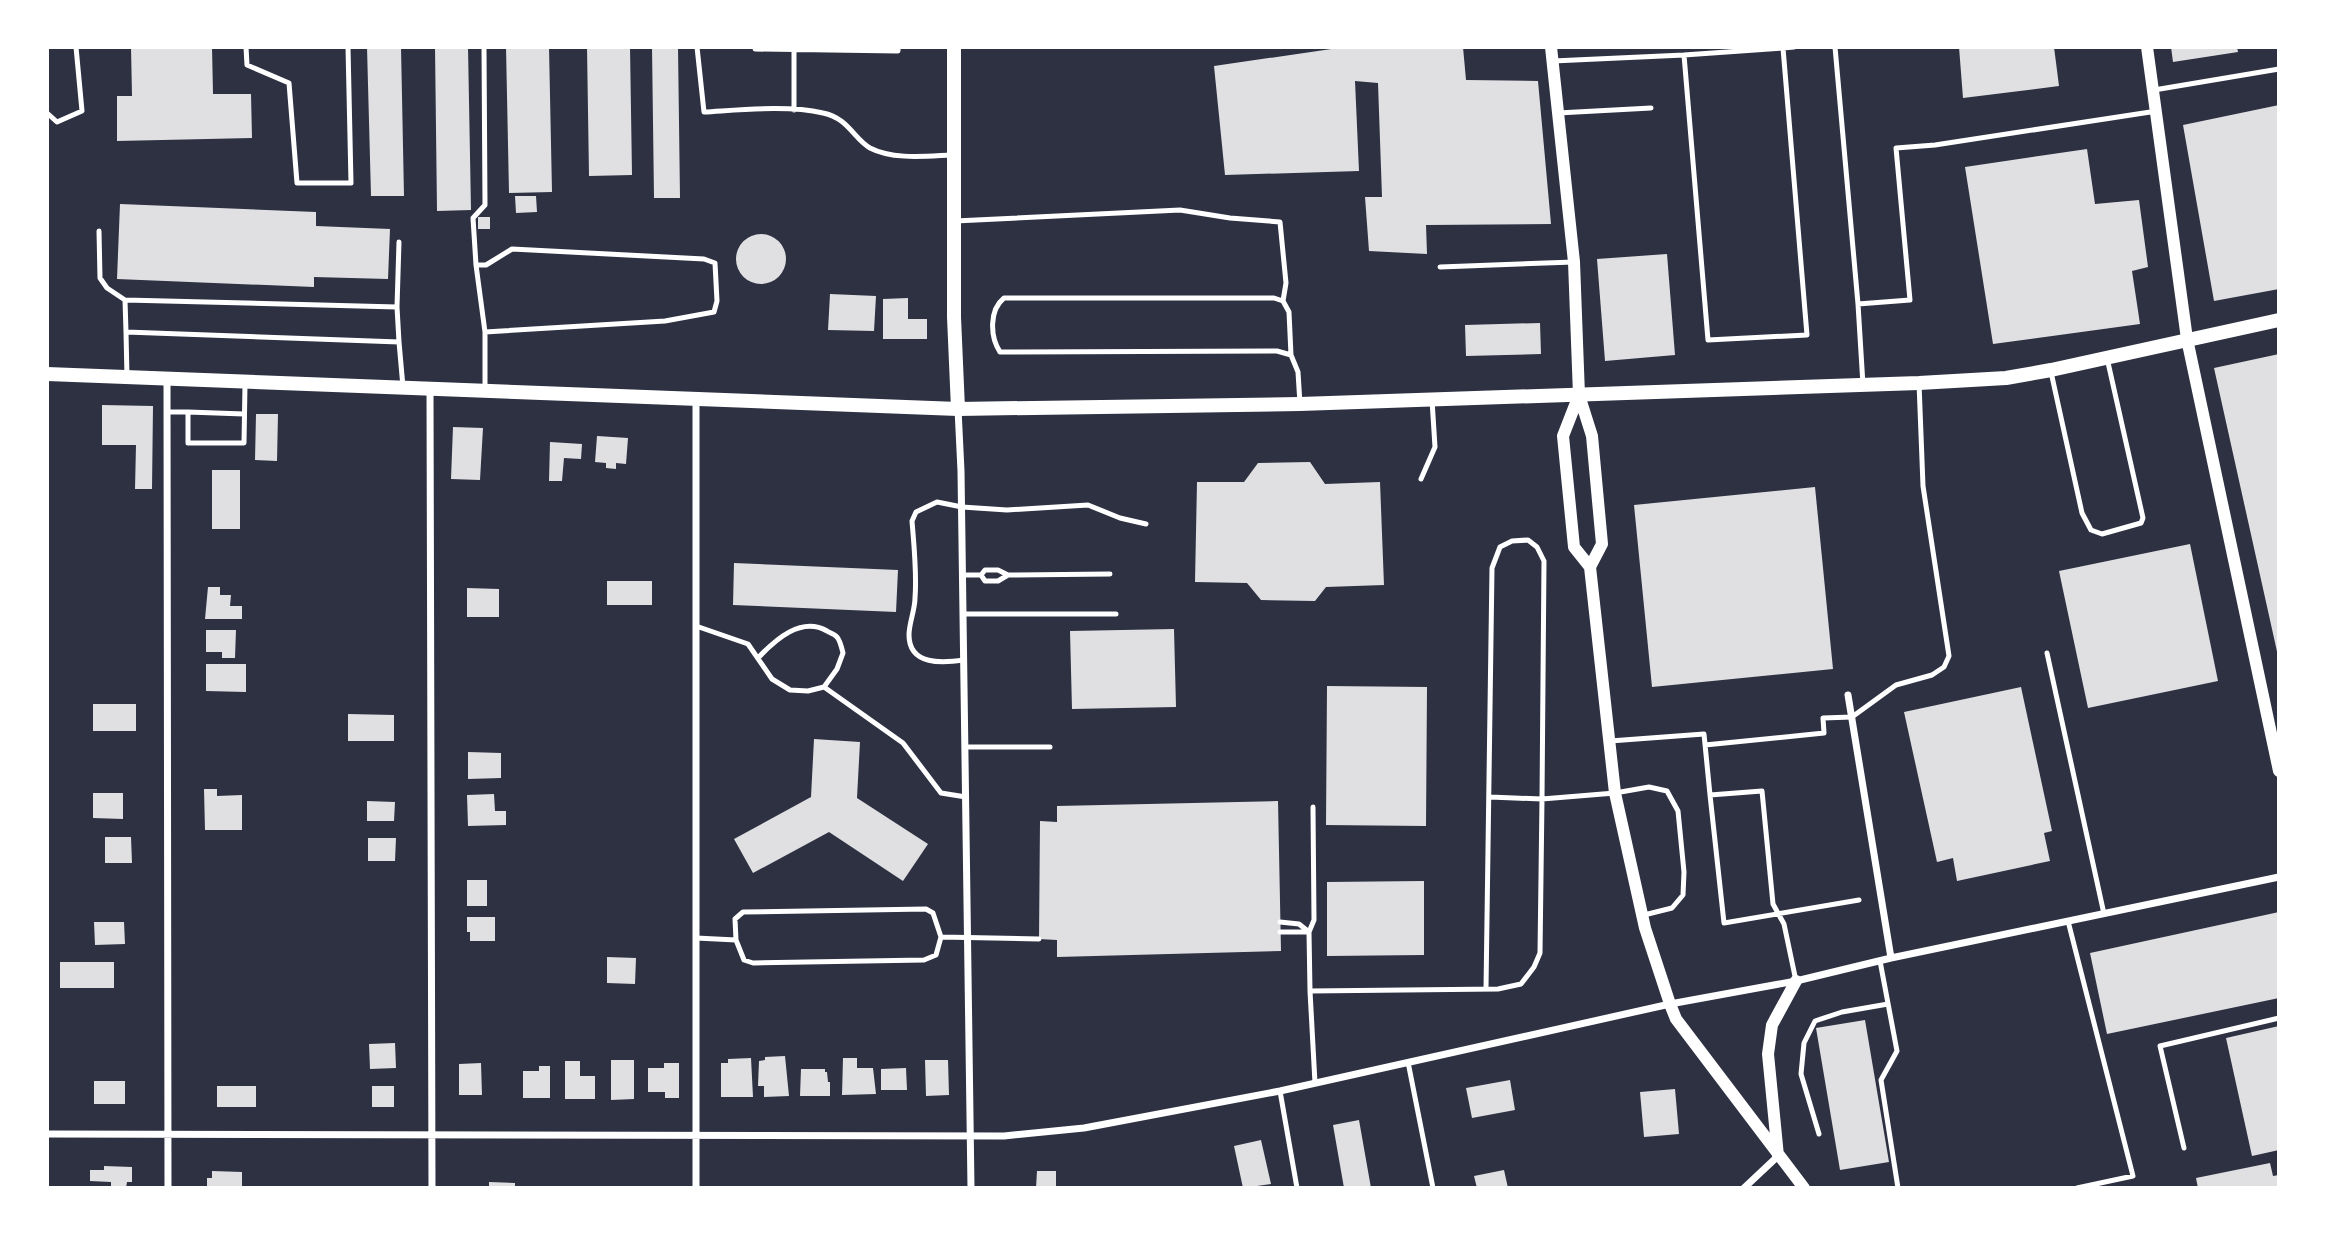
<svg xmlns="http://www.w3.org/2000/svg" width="2326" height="1235" font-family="'Public Sans',sans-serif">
<rect width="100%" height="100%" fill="#2d3142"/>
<path fill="#e0e0e3" d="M131 47H212L213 94H251L252 138 117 141V96H132Z
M367 47H401L404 196H371Z
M435 47H468L471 210 437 211Z
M506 47H549L552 192 509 193Z
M587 47H630L632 175 589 176Z
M652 47H678L680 198H654Z
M1345 47H1463L1466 80 1538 81 1551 224 1426 225 1427 254 1369 251 1365 197H1382L1378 83 1355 81 1359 171 1225 175 1214 66Z
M1959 47H2054L2059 86 1963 98Z
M2171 47H2237L2238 52 2173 62Z
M2279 105V289L2214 301 2183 125Z
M2087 149 2095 204 2139 200 2148 267 2132 271 2140 324 1993 344 1965 167Z
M515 196H536L537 212 516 213Z
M120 204 316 212V226L390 229 388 279 314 277V287L117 279Z
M478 217H490V229H478Z
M736 259a25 25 0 1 1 50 0a25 25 0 1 1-50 0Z
M1667 254 1675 355 1605 361 1597 259Z
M830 294 876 296 874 331 828 330Z
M908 298V319H927V339H883V299Z
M1540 323 1541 354 1466 356 1465 325Z
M2279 354V656H2278L2214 368Z
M102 405 153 406 152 489H135L136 445H102Z
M256 414H278L277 461 255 460Z
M453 427 483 428 480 480 451 479Z
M597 436 628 438 626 464 616 463V469L606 468V463L595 462Z
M550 442 582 444 581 459 564 458 562 481H549Z
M1310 462 1325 484 1380 482 1384 585 1326 587 1315 601 1261 600 1247 583 1195 582 1197 482H1244L1258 463Z
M212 470H240V529H212Z
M1815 487 1833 669 1652 687 1634 505Z
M2190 544 2218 681 2088 708 2059 571Z
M734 563 898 570 896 612 733 605Z
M607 581H652V605H607Z
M208 587H220V595H231L230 606H242V619H205Z
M467 588 499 589V617H467Z
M1174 629 1176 707 1072 709 1070 631Z
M206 630H236L235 658H222V652H206Z
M206 664H246V692L206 691Z
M1327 686 1427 687 1426 826 1326 825Z
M2021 687 2052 831 2044 833 2050 861 1957 881 1953 858 1937 862 1904 712Z
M93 704H136V731H93Z
M348 714 394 715V741H348Z
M814 739 860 742 857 798 928 844 903 881 829 832 753 873 734 839 811 797Z
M468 752 501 753V778L468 779Z
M204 789H217V796L242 795V830H205Z
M93 793H123V819L93 818Z
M494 794 495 811H506V825L468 826 467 795Z
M367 801 395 802 394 821H367Z
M1278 801 1281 951 1057 957V940L1039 939 1040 821 1057 822V806Z
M105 837H131L132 863H105Z
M368 838H396L395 861H368Z
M467 880H487V906H467Z
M1424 881V955L1327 956V882Z
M2279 912V998L2107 1034 2090 953Z
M467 917H495V941H470V932H467Z
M94 922H124L125 944 95 945Z
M607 957 636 958 635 984 607 983Z
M60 962H114V988H60Z
M1865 1020 1889 1162 1840 1170 1816 1028Z
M2279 1026V1150L2252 1156 2226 1038Z
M395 1043 396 1068 370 1069 369 1044Z
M785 1056 789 1096 764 1097V1086H758L759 1061 765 1060V1057Z
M751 1058 753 1097H721V1063H728V1059Z
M843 1058H857V1068H873L876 1094 842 1095Z
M611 1060H634V1099L611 1100Z
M925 1060H948L949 1095 926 1096Z
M565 1061H580V1076H595V1099H565Z
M481 1063 482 1095H459V1064Z
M664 1063H679V1098H665V1092H648V1068H664Z
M539 1066H550V1098H523V1071H539Z
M906 1068 907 1090H881V1069Z
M801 1069H825V1072H827L828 1082H830V1096H800Z
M1510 1080 1515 1110 1472 1118 1466 1088Z
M94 1081H125V1104H94Z
M217 1086H256V1107H217Z
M372 1086H394V1107H372Z
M1675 1089 1679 1134 1644 1137 1640 1092Z
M1359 1120 1371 1188H1344L1333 1125Z
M1261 1140 1271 1184 1243 1188 1234 1146Z
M2270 1163 2273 1176 2279 1175V1188H2198L2196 1178Z
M104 1166 132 1167V1182H127L126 1188H111V1182L90 1181V1170H104Z
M1504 1170 1508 1188H1477L1474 1176Z
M212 1171 242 1172V1188H207V1178H212Z
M1037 1171H1056V1188H1036Z
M489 1182 515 1183V1188H489Z"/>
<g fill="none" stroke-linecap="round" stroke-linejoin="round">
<path stroke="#fff" stroke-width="5" d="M246 47 247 65 289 83 297 183H351L348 47
M484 47 485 205 473 218 476 265 485 332V389
M697 47 704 112C740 110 788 105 823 113 848 118 854 139 870 148 893 160 927 156 951 155
M755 47V49L898 51V47
M1835 47 1858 304 1910 300 1896 148 1935 145 2157 111
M1684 55 1783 48
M1553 61 1684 55 1708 340 1807 335 1783 48 1794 47
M2154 90 2279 69
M794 110V50
M47 113 57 122 82 111 76 47
M1558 113 1651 108
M955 221 1180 210 1230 218 1280 222 1286 283 1283 301
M99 231 100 278 107 288 125 300
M476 265H486L512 249 704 259 715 263 717 301 714 312 665 321 485 332
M1440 267 1574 262
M1858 304 1863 385
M397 307 399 242
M126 332 125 300 397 307 399 342
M1291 355 1277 351 1000 352C990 337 989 310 1004 298H1274L1283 301 1289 312 1291 355 1298 372 1300 404
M2051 372 2082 513 2091 530 2102 534 2141 523 2143 518 2107 358
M127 377 126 332 399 342 403 387
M167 412H188V443H244L245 385
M188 412 244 414
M1421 479 1435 447 1432 400
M963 575H981L985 570H998L1008 575 998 581H985L981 575
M1008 575 1110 574
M963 614H1116
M696 626 748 644 772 679 790 690 808 691 824 687 903 743 941 793 966 797
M2047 653 2104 914
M758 658C775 640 801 616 827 631 830 633 835 634 837 637 840 640 842 649 843 653L837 669 824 687
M964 660C943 663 909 666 909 635 909 623 915 610 915 598 917 573 914 546 912 521L916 512 937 502 962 507 1007 510 1088 505 1120 518 1146 524
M1610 741 1704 734 1710 795 1762 791 1773 904 1784 924 1796 981
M1705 745 1824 733 1823 718 1852 717 1896 685 1932 675 1944 667 1949 656 1923 486 1919 383
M965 747H1050
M1710 795 1724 923 1859 900
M2068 921 2133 1176 2077 1188
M1280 922 1299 924 1309 932
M1280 932H1309
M696 938 736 940 744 960 753 963 924 960 936 955 941 937 1039 939
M736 940 735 919 743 912 926 909 933 913 941 937
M1880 961 1897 1051 1881 1080 1898 1188
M1486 989 1492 568 1500 547 1512 541 1528 540 1537 547 1544 561 1542 799 1490 797
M1310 991 1309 932 1314 920 1313 807
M1408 1062 1433 1188
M1315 1083 1310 991 1498 989 1521 984 1534 967 1540 953 1542 799 1615 793 1649 787 1667 791 1678 811 1684 872 1683 895 1672 908 1644 915
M1280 1091 1297 1188
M1819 1134 1801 1074 1804 1043 1815 1021 1842 1012 1888 1004
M2184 1148 2160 1046 2279 1018"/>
<path stroke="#fff" stroke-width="7" d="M167 379 168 1188
M430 389 432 1188
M696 399V1188
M958 409 961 471 971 1188
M1848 695 1891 958
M47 1134 1004 1136 1084 1128 1280 1091 1670 1004 1796 981 1891 958 2279 877
M1744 1188 1778 1156"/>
<path stroke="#fff" stroke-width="12" d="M1551 47 1574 262 1579 395 1592 436 1602 544 1590 567
M2147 47 2187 339 2279 771
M1579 395 1563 436 1574 547 1590 567 1615 793 1645 928 1670 1004 1676 1019 1804 1188
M1778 1156 1768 1054 1772 1025 1796 981"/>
<path stroke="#fff" stroke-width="14" d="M954 47V317L958 409
M47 374 958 409 1300 404 1919 383 2006 378 2051 370 2279 320"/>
</g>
<rect width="2326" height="1235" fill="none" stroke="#ffffff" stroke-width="98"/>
</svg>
